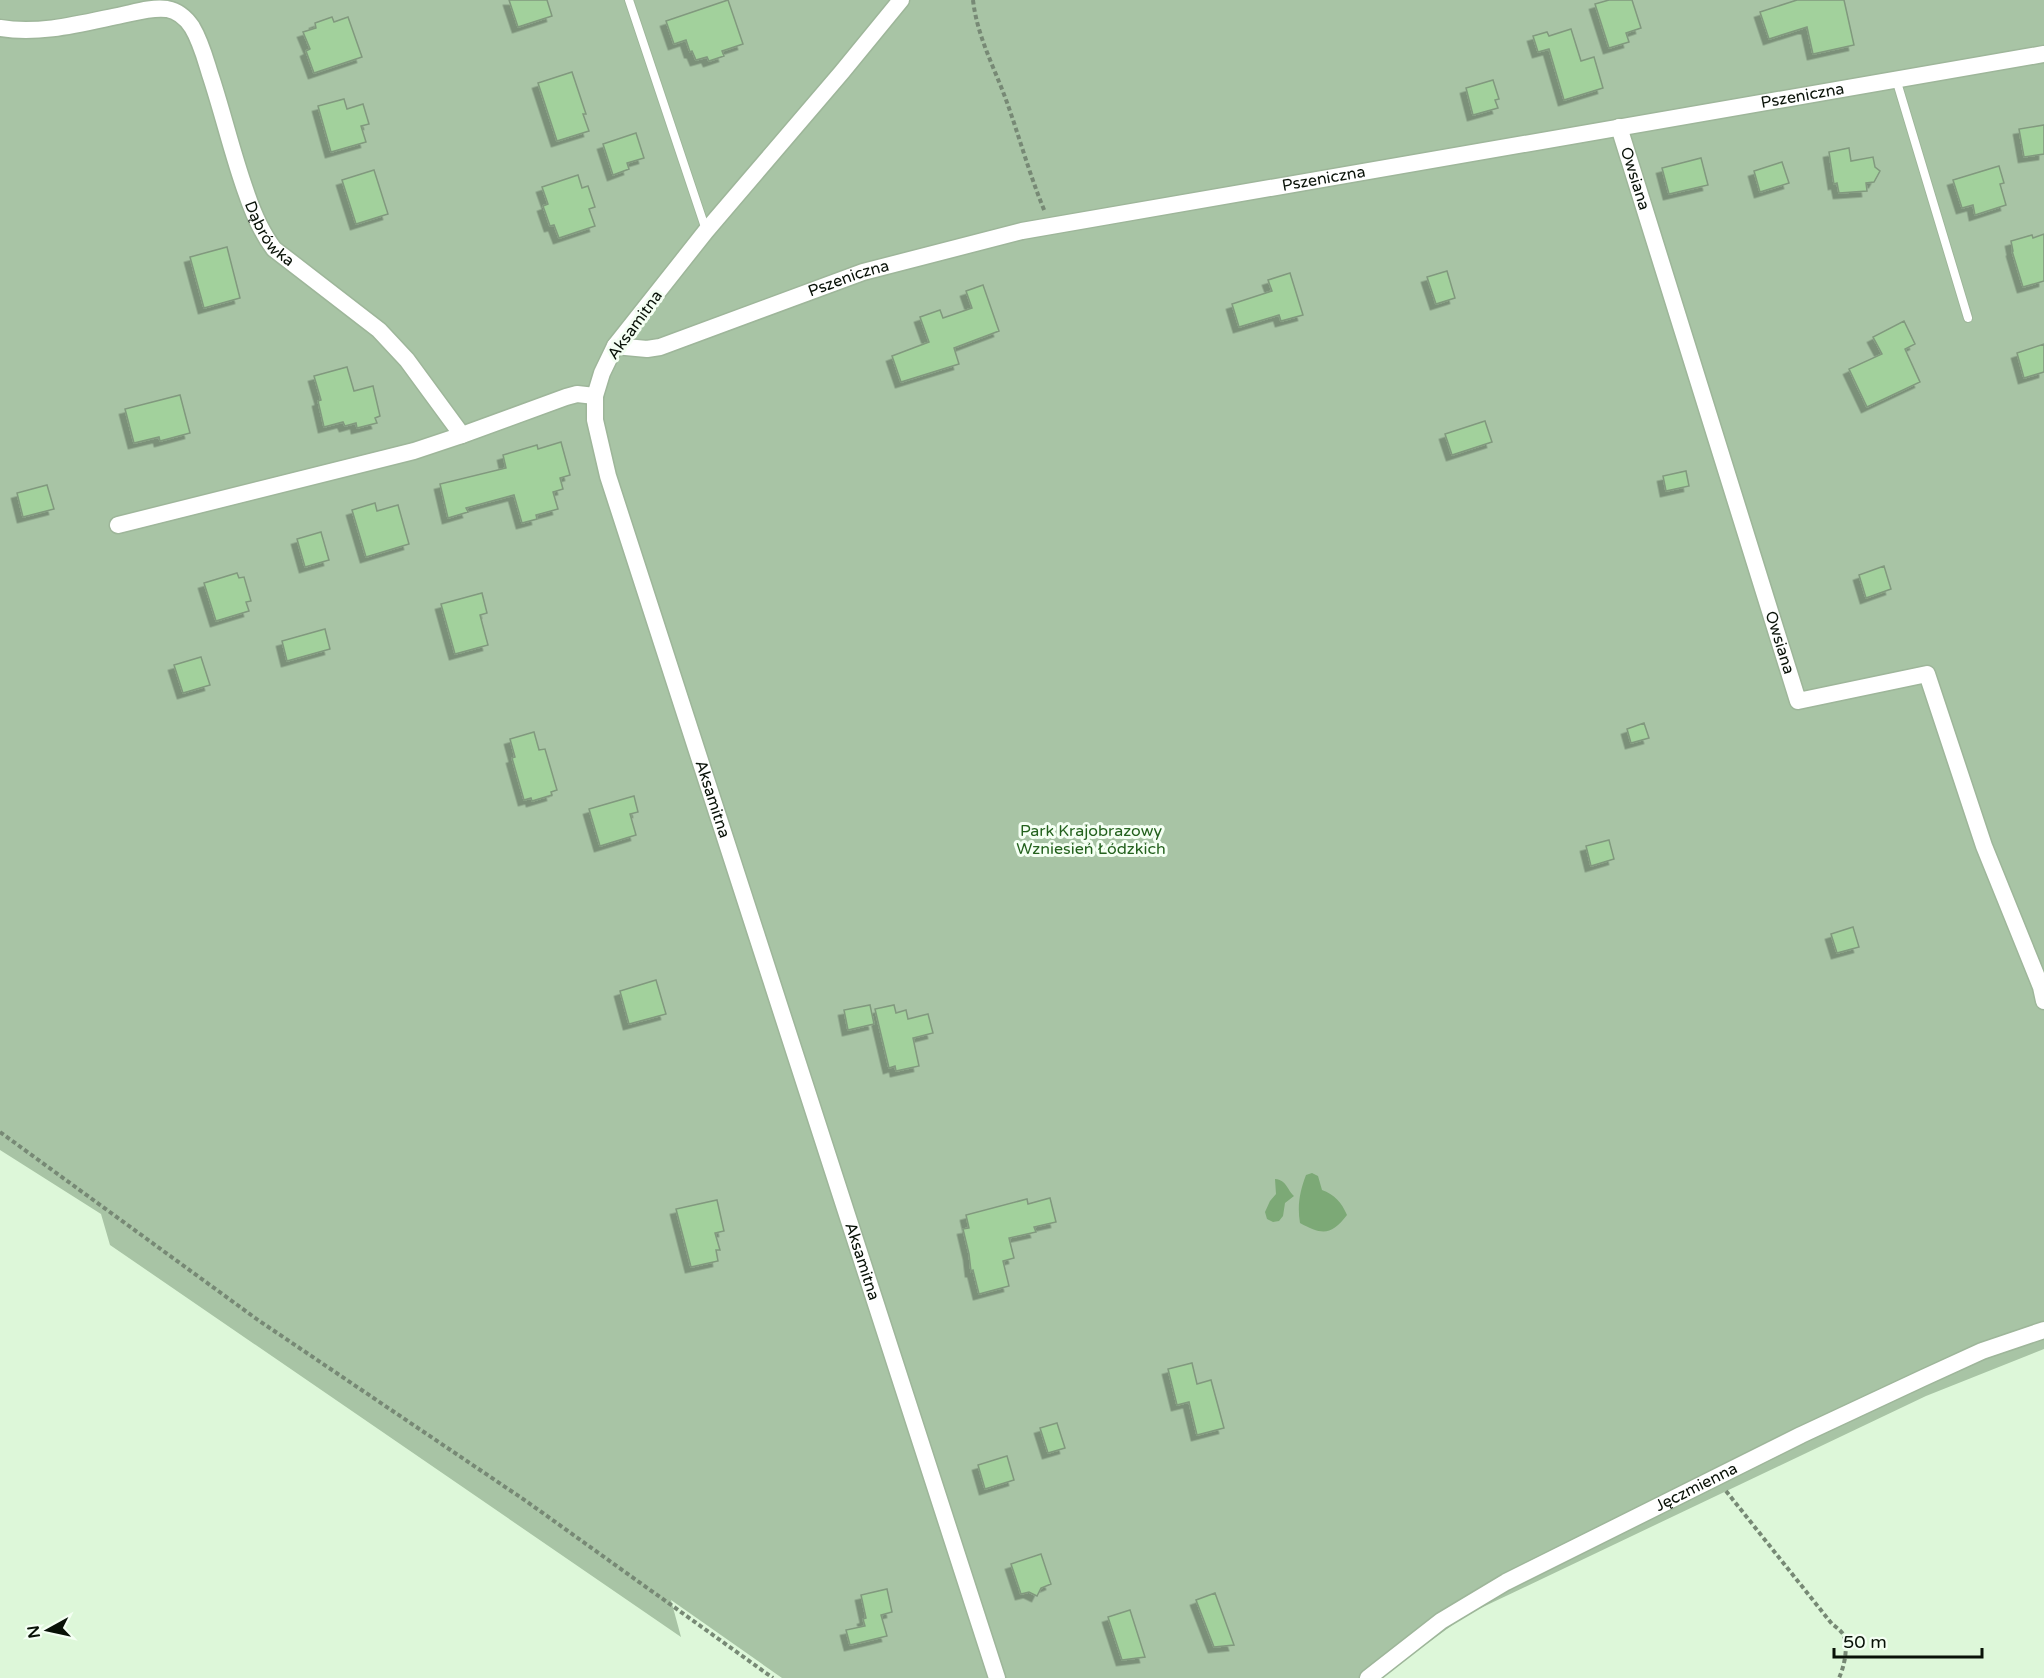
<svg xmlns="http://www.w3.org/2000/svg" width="2044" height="1678" font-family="'Varela Round',sans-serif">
<defs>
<filter id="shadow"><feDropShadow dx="-5.5" dy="5.5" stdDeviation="0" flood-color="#0004"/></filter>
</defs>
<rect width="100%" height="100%" fill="#ddf7d9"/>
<path fill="#a8c4a5" d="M0 0H2044V1349L1926 1396 1466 1615 1380 1678H782L671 1600 681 1637 110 1245 101 1214 0 1150Z"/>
<path fill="#7ca976" d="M1312 1173 1318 1176 1322 1190C1334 1194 1342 1203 1347 1215 1331 1236 1322 1235 1300 1223 1297 1205 1300 1191 1306 1175Z
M1275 1179C1287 1180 1287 1190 1294 1196L1285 1203 1283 1216 1279 1221 1273 1222 1267 1219 1265 1212 1270 1201 1276 1194Z"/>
<path fill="#a2d19c" stroke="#81997e" stroke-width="1.5" filter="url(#shadow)" d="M509 0H547L552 16 518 27Z
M728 0 743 44 722 51 724 56 709 61 707 57 696 60 692 51 690 52 686 40 674 44 666 21Z
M1609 0H1632L1641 28 1626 33 1629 42 1609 48 1595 4Z
M1797 0H1844L1854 45 1813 54 1807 27 1769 39 1760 12Z
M332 17 334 22 348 17 362 57 314 73 306 51 310 49 303 32 316 28 315 23Z
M1571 29 1581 61 1594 57 1603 88 1564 100 1549 49 1538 52 1533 36 1547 32 1549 36Z
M572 72 586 114H583L589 131 557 141 538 83Z
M1493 80 1499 99 1495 100 1498 108 1473 115 1466 88Z
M344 99 347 109 363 104 369 124 361 126 366 142 331 152 318 106Z
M2044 125V154L2024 157 2019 129Z
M636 133 644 158 627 163 629 169 613 175 603 144Z
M1849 148 1851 161 1873 157 1875 167 1880 171 1874 182 1866 183 1867 191 1839 193 1837 183 1834 184 1829 152Z
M1701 158 1708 185 1669 194 1662 168Z
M1782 162 1789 183 1760 192 1754 171Z
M1999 166 2004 183 2000 184 2006 205 1975 215 1973 205 1962 208 1953 180Z
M374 170 388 214 356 224 342 180Z
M578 175 582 188 588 186 595 207 589 209 595 226 559 238 554 225 550 226 543 206 548 204 542 187Z
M2044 234V281L2023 287 2012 251H2013L2011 241 2032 235 2033 238Z
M227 247 240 298 204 308 190 257Z
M1447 271 1455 298 1436 304 1427 277Z
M1290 273 1303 315 1281 321 1279 315 1239 327 1232 304 1272 291 1268 280Z
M983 285 999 331 954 348 959 364 901 382 892 356 929 342 920 317 940 310 943 318 972 308 966 291Z
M1904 321 1915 344 1905 349 1920 382 1867 407 1849 369 1882 354 1873 337Z
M2044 344V372L2024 378 2017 353Z
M347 367 354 391 373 386 380 416 375 418 377 423 357 428 356 423 345 426 343 422 324 427 318 401 321 400 314 376Z
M180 395 190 433 160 441 159 437 134 443 125 409Z
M1485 421 1492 442 1452 455 1445 434Z
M561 442 570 475 560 478 563 489 553 492 558 509 536 515 537 519 522 523 514 495 466 508 468 512 448 518 440 484 506 468 503 455 537 445 538 449Z
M1686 471 1689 486 1666 491 1663 476Z
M47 485 54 509 23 517 17 493Z
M375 503 377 511 398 505 409 544 366 557 352 510Z
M321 532 329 560 305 567 297 539Z
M1884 566 1891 589 1866 598 1859 575Z
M237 573 239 578 244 577 251 601 246 602 249 611 216 621 204 583Z
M482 593 487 613 480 615 488 645 455 654 441 604Z
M325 629 330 649 287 661 282 641Z
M201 657 210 685 183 693 174 665Z
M1644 723 1649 738 1631 743 1627 729Z
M534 732 539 750 545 749 557 790 551 792 552 795 532 801 531 798 524 800 512 758 515 757 510 739Z
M634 796 638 812 630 814 636 835 600 846 589 809Z
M1609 840 1614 859 1591 866 1586 846Z
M1853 927 1859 947 1837 953 1831 934Z
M656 980 666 1014 629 1024 620 991Z
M870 1005 874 1024 848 1030 844 1010Z
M894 1005 896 1013 906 1010 908 1019 928 1014 933 1033 913 1038 919 1066 896 1071 895 1066 889 1068 875 1009Z
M1050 1198 1056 1222 1034 1227 1036 1232 1009 1238 1014 1258 1003 1261 1009 1286 979 1294 973 1270 971 1271 969 1254 963 1229 969 1228 966 1215 1027 1199 1028 1204Z
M717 1200 724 1231 715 1233 720 1250H716L718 1261 691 1267 676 1209Z
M1192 1363 1197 1384 1211 1380 1224 1428 1197 1435 1189 1402 1177 1405 1168 1369Z
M1057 1423 1065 1448 1048 1453 1040 1428Z
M1007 1456 1014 1480 985 1489 978 1465Z
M1041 1554 1051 1584 1041 1588 1037 1596 1029 1592 1021 1594 1011 1564Z
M887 1589 892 1612 881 1615 887 1636 850 1645 846 1630 865 1626 863 1619 866 1618 861 1595Z
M1215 1593 1234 1645 1214 1647 1196 1600Z
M1130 1610 1145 1657 1122 1660 1108 1617Z"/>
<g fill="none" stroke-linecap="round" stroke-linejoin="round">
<g stroke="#9eb69a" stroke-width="10">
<path id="lane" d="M629 0 706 230
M1896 79 1968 318"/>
</g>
<g stroke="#9eb69a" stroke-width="19">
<g id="street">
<path id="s1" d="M901 0 842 72 706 231 615 346 602 373 595 396V420L608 476 997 1678"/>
<path id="s2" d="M0 28C40 35 83 23 122 15 136 12 152 7 167 9 178 11 186 18 192 27 201 42 205 58 210 74 223 113 232 153 246 192 253 213 261 232 274 249L379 330 407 360 462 435 566 397 577 394 595 396"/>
<path id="s3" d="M1619 127 1798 701 1927 674 1984 846 2041 987 2044 1001"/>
<path id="s4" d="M615 346 647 349 660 347 863 272 1022 231 2044 54"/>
<path d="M118 525 414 451 462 435"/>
<path id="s5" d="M1368 1678 1441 1621 1506 1582 1801 1435 1923 1378 1982 1351 2044 1330"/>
</g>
</g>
<path stroke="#778975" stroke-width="4" stroke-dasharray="4.5 3" stroke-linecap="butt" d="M973 0C977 35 993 65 1005 97 1019 135 1029 174 1045 212
M0 1132 258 1320 526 1501 773 1678
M1726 1491 1832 1624C1835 1626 1841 1631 1843 1634 1849 1647 1844 1667 1839 1678"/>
<use href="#lane" stroke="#fff" stroke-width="8"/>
<use href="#street" stroke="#fff" stroke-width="16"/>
</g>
<g text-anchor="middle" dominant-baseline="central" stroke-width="6" stroke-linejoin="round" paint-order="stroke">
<g font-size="16" fill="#081107" stroke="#f4fff3">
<text stroke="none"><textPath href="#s4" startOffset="1218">Pszeniczna</textPath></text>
<text stroke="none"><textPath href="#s4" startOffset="732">Pszeniczna</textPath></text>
<text stroke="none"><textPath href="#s3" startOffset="54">Owsiana</textPath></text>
<text stroke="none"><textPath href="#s2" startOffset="423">Dąbrówka</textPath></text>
<text stroke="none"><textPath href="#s4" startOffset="246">Pszeniczna</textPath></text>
<text transform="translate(635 325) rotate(-54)">Aksamitna</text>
<text stroke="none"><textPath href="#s3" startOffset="540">Owsiana</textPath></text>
<text stroke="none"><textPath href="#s1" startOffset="924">Aksamitna</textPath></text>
<text stroke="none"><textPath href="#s1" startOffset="1410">Aksamitna</textPath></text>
<text stroke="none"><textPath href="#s5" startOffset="381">Jęczmienna</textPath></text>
</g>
<g font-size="16" fill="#23611d" stroke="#f4fff3">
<text x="1091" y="831">Park Krajobrazowy<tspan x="1091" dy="18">Wzniesień Łódzkich</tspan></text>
</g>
</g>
<g transform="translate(48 1630) rotate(262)" stroke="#f4fff3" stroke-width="4.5" paint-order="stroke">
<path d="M0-4.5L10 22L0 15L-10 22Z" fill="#081107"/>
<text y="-9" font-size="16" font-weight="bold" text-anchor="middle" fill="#081107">N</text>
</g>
<path d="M1834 1648v9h148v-9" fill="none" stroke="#081107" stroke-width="3"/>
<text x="1843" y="1648" font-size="18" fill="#081107" stroke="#f4fff3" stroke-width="4.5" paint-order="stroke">50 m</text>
</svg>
